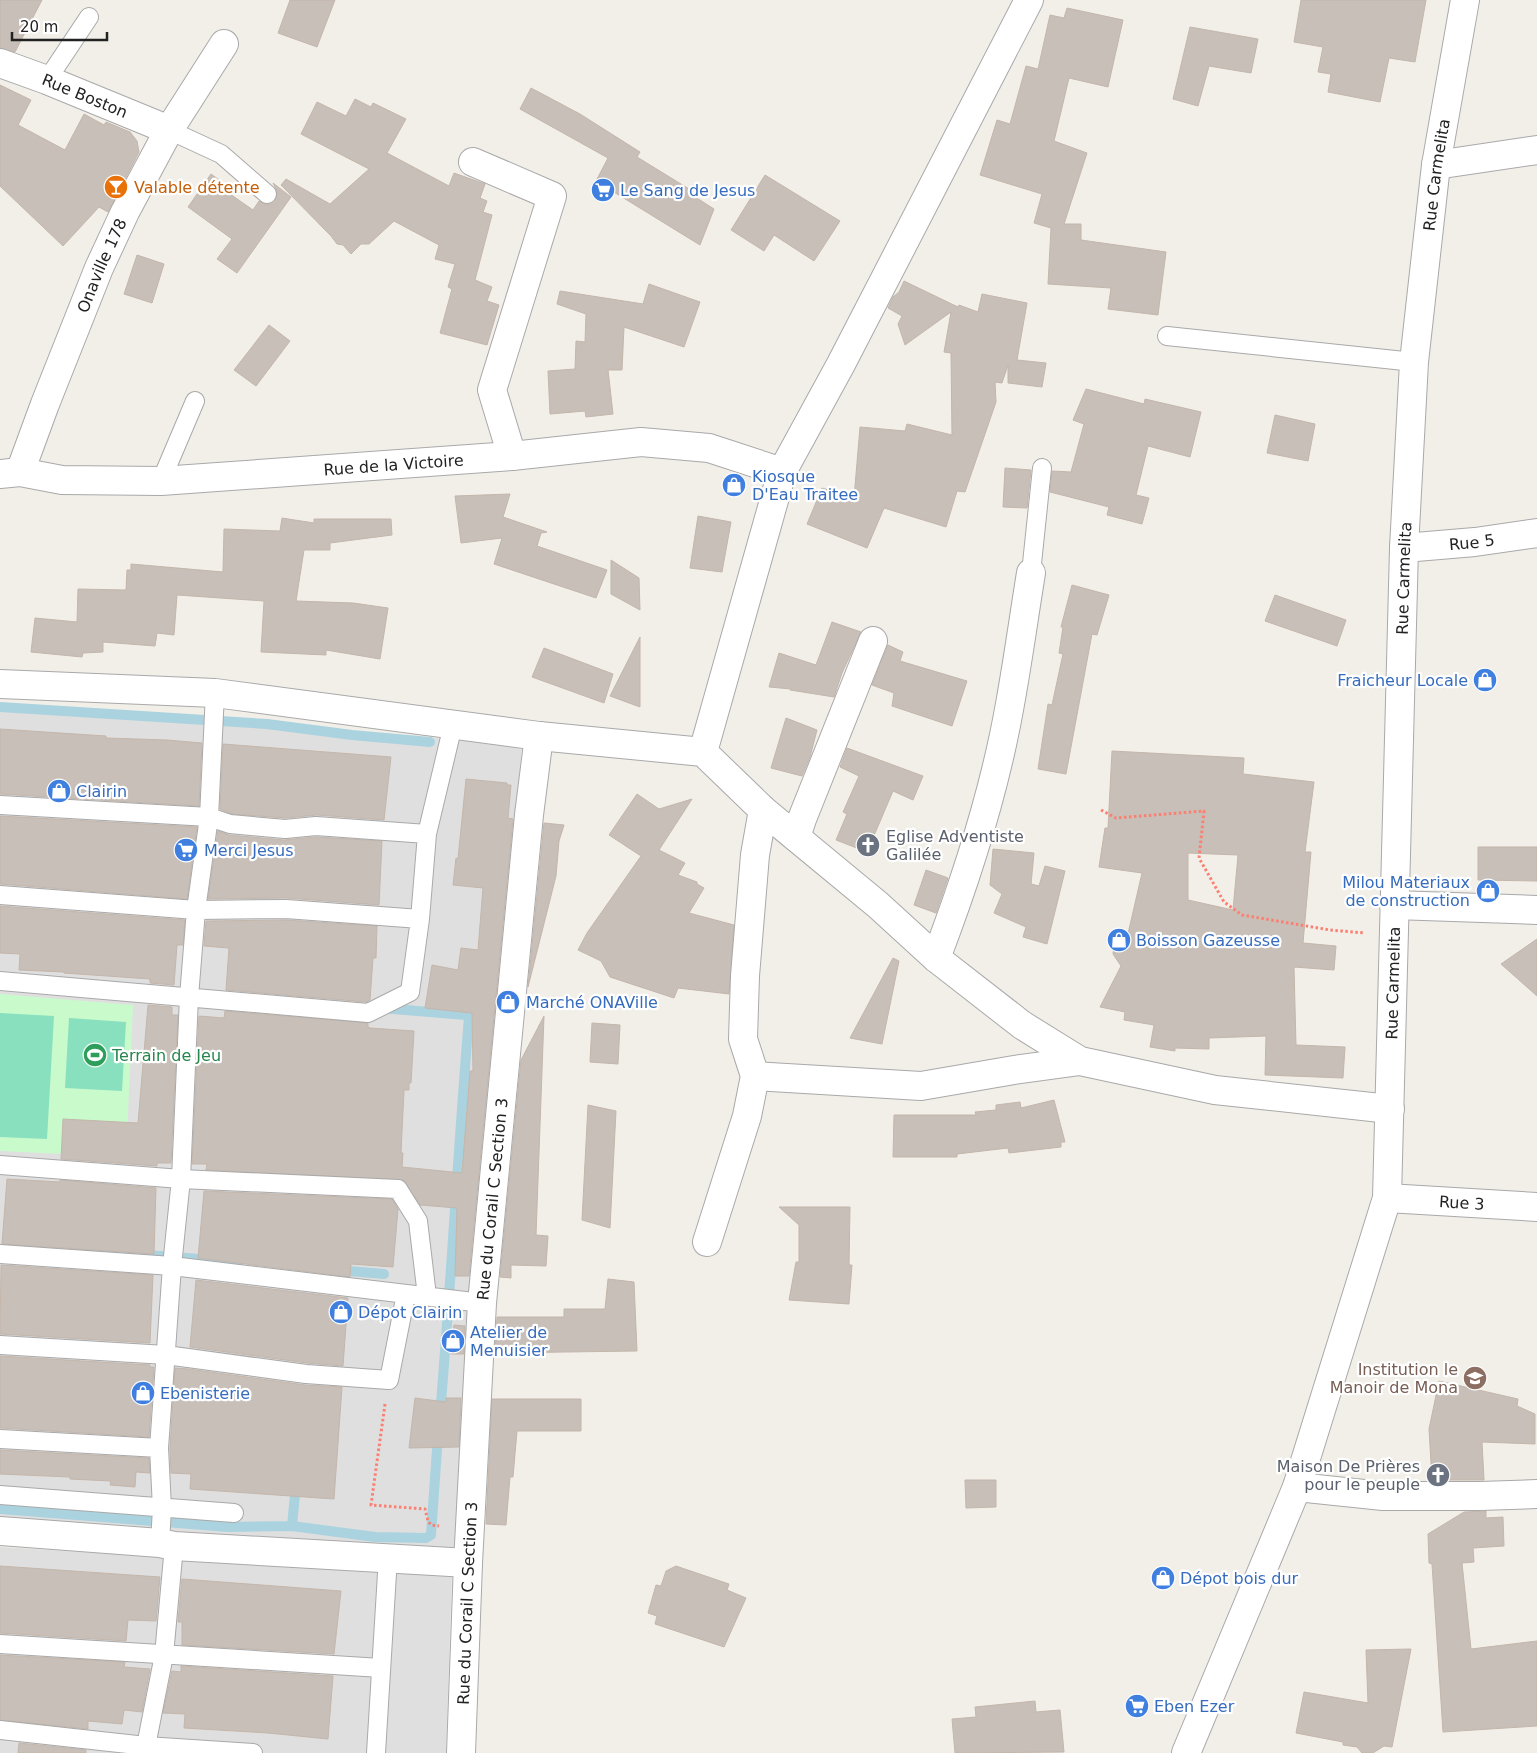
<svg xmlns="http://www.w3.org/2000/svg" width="1537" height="1753" font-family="'DejaVu Sans',sans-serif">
<rect width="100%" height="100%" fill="#f2efe9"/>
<path fill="#e0dfdf" d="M0 703 522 745 460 1559 0 1526Z
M0 1547 452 1574 446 1753H0Z"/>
<path fill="#c8facc" d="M0 994 133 1005 126 1157 0 1151Z"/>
<path fill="#88e0be" d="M0 1013 54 1016 47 1139 0 1137Z
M69 1018 126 1022 122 1091 65 1088Z"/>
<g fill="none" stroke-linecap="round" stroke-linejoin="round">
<path stroke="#aad3df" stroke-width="10" d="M0 707 267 724 352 735 430 742
M381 1008 466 1015 469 1017C458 1150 451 1283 440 1415
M82 1250 238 1262
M337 1270 384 1274
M0 1509 228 1527 292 1526 375 1537 426 1538 431 1535 438 1435
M292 1526 296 1484"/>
</g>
<path fill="#c7bfb8" stroke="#c4b6ab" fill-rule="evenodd" d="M0 0H42L15 52 0 48Z
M290 0H335L317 47 278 33Z
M1301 0H1426L1415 62 1389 58 1380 102 1328 92 1331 74 1318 72 1323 47 1294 42Z
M1067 8 1123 20 1108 87 1069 78 1054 141 1087 153 1064 224H1081V240L1166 252 1158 315 1108 309 1111 288 1048 284 1051 228 1034 223 1042 194 980 175 997 120 1010 124 1026 66 1038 69 1050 15 1064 18Z
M1190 27 1258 39 1251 73 1209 66 1198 106 1173 99Z
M0 85 31 100 18 125 65 150 84 114 104 125 106 122 130 132 137 141 139 152 108 212 99 207 63 246 0 186Z
M531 88 580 114 640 152 637 157 694 192 692 195 714 209 700 245 596 181 608 158 520 109Z
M355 99 371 107 373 103 406 119 387 153 449 186 454 173 485 184 480 198 487 201 483 212 492 215 475 280 492 287 487 301 499 305 487 345 440 333 452 289 448 287 455 264 435 259 439 245 394 221 369 244H361L351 254 343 245 337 244 331 236 281 185 286 179 330 204 369 169 301 134 317 102 346 116Z
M211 174 229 187 230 194 253 210 259 201 265 204H271L275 201 277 191 273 183 291 197 237 273 217 259 232 239 188 207Z
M765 175 840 221 814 261 774 235 764 251 731 230Z
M137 255 164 264 152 303 124 294Z
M904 281 958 307 959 305 978 312 982 294 1027 303 1017 360 1046 363 1042 387 1008 383V365L1002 383 995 382 996 402 965 492 957 491 946 527 884 508 867 548 807 524 822 488 854 498 860 427 905 431 907 424 952 435 951 353 944 352 951 312 905 345 898 324 902 316 888 308 893 297 899 292Z
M649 284 700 302 684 347 624 327 622 370H608L613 414 586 417 585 411 550 414 548 371 575 369 576 341 585 342 586 314 557 304 560 291 643 304Z
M269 325 290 341 256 386 234 370Z
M1086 389 1144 404 1145 399 1201 412 1190 457 1148 446 1136 495 1149 498 1142 524 1107 515 1109 507 1050 492 1052 471 1071 472 1084 424 1073 420Z
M1275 415 1315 424 1308 461 1267 453Z
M1005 468 1031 470 1027 508 1003 507Z
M510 494 503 517 547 532 541 533 537 546 607 570 596 598 494 564 502 538 461 543 455 496Z
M698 516 731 522 722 572 690 568Z
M282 518 314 523V519H391L392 535 330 543V550H304L296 601 353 603 388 608 380 659 326 650V655L261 652 264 601 177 595 174 635 157 633 155 646 103 642V652L83 653 82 657 31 652 35 618 77 622 78 589 126 590 127 570H131V564L223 572 224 529 280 531Z
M611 560 639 578 640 610 611 594Z
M1072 585 1109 595 1097 635 1092 634 1066 774 1038 769 1048 704 1052 705 1063 654 1059 653 1063 627H1061Z
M1275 595 1346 620 1337 646 1265 621Z
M832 622 861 632 842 673 834 697 790 690 791 689 769 687 779 653 816 665Z
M640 637V707L610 696Z
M888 645 903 652 900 661 967 681 952 726 892 706 894 693 872 685Z
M544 648 613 674 604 703 532 677Z
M786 718 817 730 810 757 802 776 771 768Z
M0 729 106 736V738L167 740 202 743 199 806 0 794Z
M223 744 391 757 384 820 317 815 285 818 232 814 220 809Z
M847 748 923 776 913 800 893 791 867 852 836 840 847 814 843 812 859 776 840 767Z
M1112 751 1244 758 1243 774 1314 782 1305 852H1311L1303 943 1336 946 1334 970 1294 967 1296 1045 1345 1047 1343 1078 1265 1075 1266 1036 1209 1038V1049L1175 1048V1051L1150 1047 1154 1025 1124 1020 1125 1012 1100 1007 1121 966 1113 954 1115 936 1127 938 1142 873 1099 867 1105 828H1108ZM1188 853 1238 855 1233 910 1188 900Z
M466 779 507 783V785H511L508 818 513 819 469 1276H455L457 1208 420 1205 403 1180 206 1170 207 1164H192L199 1016 224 1018 225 1011 368 1023V1027L370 1028 414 1031 411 1083H409V1090H404L401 1153H403L402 1167 462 1173 470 1071H473L472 1013 425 1008 432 965 458 970 461 948 478 950 483 888 453 885 456 858 458 859Z
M637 794 659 809 692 799 659 850 685 863 678 875 697 882V884L704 888 689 913 734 925 729 994 678 988 674 998 610 977 601 961 578 950 587 933 641 856 609 835Z
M0 816 197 827 187 899 0 884Z
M544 823 564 825 559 841 556 876 528 987Z
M218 831 229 835 284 840 316 837 382 841 379 905 287 898 208 899Z
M1478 847H1537V881L1478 880Z
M993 849 1034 853 1031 884 1039 886 1045 866 1065 871 1047 944 1023 937 1026 927 994 913 1002 894 990 885Z
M926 870 948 878 936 913 914 905Z
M0 906 185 920 183 945H177L174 985 150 983V979L64 973V972L19 970 20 954 0 953Z
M286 920 377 926 376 958H373L370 1000 366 1002 226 990 229 948 204 946 206 921Z
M1537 939V996L1501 964Z
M893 958 899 961 882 1044 850 1038Z
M148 1005 172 1007V1015H178L171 1163H157V1166L61 1159 63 1119 138 1123Z
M544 1016 536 1235 548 1236 546 1266 511 1265V1278L500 1277 521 1060Z
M592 1023 620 1025 618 1064 590 1062Z
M1054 1100 1065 1142H1061V1147L1009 1153 1008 1148 957 1154V1157H893L894 1115H976L975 1112 996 1110V1105L1020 1102 1021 1108Z
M588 1105 616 1111 610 1228 582 1220Z
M7 1179 60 1182V1180L156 1188 154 1254 2 1244Z
M204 1191 392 1199 398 1209 393 1267 351 1264 350 1277 198 1258Z
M779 1207H850L849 1265H852L849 1304 789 1300 796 1262H799V1225Z
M1 1265 153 1275 150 1343 0 1334Z
M608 1279 634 1282 637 1351 495 1353 497 1317H564V1309H605Z
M196 1280 348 1298 343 1366 307 1363 190 1347Z
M454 1325 465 1326 464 1354H451Z
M0 1356 150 1365V1367H154L149 1437 0 1428Z
M175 1368 188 1369 305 1385 342 1387 334 1499 190 1489 191 1474 171 1473 170 1448Z
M1439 1381 1518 1399 1517 1406 1535 1414V1444L1482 1442 1484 1480H1432L1429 1429Z
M415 1398 446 1402V1398H461L459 1447 409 1448Z
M492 1399H581V1431H517L513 1477H510L506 1525 486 1524Z
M0 1450 149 1458 150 1473 136 1472 135 1487 110 1485 111 1481 70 1479V1477L0 1474Z
M965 1480H996V1507L966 1508Z
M1486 1511V1518L1503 1517 1504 1546 1473 1548 1474 1562 1462 1563 1471 1649 1537 1641V1726L1443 1732 1432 1564 1429 1563 1428 1534 1464 1512Z
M0 1566 160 1577 156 1621 128 1620 126 1641 0 1633Z
M676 1566 729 1584 727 1590 746 1598 724 1647 655 1624 657 1616 648 1613 656 1585 661 1586 666 1571Z
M182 1579 341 1591 334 1654 182 1645V1622H178Z
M1411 1649 1392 1747 1384 1746 1373 1753H1362L1357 1747 1343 1745V1742L1296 1733 1304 1692 1368 1703 1366 1650Z
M0 1655 125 1662 124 1667 150 1669 142 1712 124 1710 122 1724 88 1721V1729L0 1720Z
M181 1666 333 1676 328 1739 268 1733 184 1728 185 1714 163 1713 172 1671 181 1672Z
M1035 1701 1036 1712 1060 1710 1064 1752 955 1753 952 1719 976 1717 975 1707Z
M19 1743 86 1750V1753H18Z"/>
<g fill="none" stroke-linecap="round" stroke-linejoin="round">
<g stroke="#a9a9a9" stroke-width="20">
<path id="lane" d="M47 80 89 17
M169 130 221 154 267 194
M1167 336 1414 362
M161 481 195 401
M1031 573 1042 468
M0 805 209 817 230 824 285 829 316 826 427 834
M0 895 196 910 286 909 420 919
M0 981 368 1013 410 992 420 919 427 834 453 725
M0 1165 181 1179 398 1189 418 1221 427 1296
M0 1254 172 1266 482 1303
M0 1345 166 1355 306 1374 389 1380 406 1294
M0 1439 159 1448
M0 1495 234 1513
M160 1543 162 1508 159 1448 172 1266 181 1179 189 997 196 910 209 817 215 693
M0 1644 381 1668
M0 1730 146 1746 253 1753
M146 1753V1746L164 1655 174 1546
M376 1753 388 1557"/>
</g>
<g stroke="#a9a9a9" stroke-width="30">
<g id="street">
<path id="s1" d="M0 63 47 80 169 130"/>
<path d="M473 162 552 196 492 390 512 456"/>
<path d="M1436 165 1537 150"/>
<path id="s2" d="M20 472 45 404 99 268 125 212 169 130 224 44"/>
<path id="s3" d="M0 474 20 472 62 480 161 481 512 456 641 442 709 448 782 472"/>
<path id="s4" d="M1404 548 1475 542 1537 533"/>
<path d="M0 684 215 693 539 736 703 752 763 810 878 905 936 958 1022 1025 1080 1061 1215 1090 1390 1109"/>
<path d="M703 752 782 472 841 364 1029 0"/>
<path d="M796 837 802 819 873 641"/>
<path d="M1394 905 1537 910"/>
<path d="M936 958C967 877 995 790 1010 704 1018 660 1024 616 1031 573"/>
<path d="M755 1076 921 1086 1014 1070 1080 1061"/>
<path id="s5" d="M1387 1198 1537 1207"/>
<path d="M707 1242 747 1116 755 1076 743 1039 745 976 755 855 763 810"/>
<path d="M1297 1487 1383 1496H1480L1537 1494"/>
<path d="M0 1531 160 1543 174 1546 468 1563"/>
<path id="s6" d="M461 1753 468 1563 482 1303 529 815 539 736"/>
<path id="s7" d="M1186 1753 1297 1487 1387 1198 1404 548 1414 362 1436 165 1465 0"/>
</g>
</g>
<path stroke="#fa8072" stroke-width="3" stroke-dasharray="2.5 2.5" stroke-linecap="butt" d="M1101 810 1116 818 1204 811 1199 858 1224 902 1242 915 1330 930 1365 933
M385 1404 371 1505 425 1509 428 1521 431 1525 439 1526"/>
<use href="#lane" stroke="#fff" stroke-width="18"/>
<use href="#street" stroke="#fff" stroke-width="28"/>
</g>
<defs>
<g id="bar-disc" transform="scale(1.25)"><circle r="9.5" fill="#e8710a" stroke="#fff"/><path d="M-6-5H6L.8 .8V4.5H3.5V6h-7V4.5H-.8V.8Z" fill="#fff"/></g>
<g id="supermarket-disc" transform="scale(1.25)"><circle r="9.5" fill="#3f7fe0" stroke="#fff"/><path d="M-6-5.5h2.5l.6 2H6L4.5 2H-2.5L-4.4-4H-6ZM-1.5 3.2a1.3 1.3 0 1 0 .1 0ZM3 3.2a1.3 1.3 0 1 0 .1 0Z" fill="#fff"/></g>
<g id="shop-disc" transform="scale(1.25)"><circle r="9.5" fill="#3f7fe0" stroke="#fff"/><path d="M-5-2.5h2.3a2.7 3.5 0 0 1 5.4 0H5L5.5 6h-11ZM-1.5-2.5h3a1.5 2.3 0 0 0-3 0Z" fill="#fff"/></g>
<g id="church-disc" transform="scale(1.25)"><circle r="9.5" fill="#6b7280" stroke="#fff"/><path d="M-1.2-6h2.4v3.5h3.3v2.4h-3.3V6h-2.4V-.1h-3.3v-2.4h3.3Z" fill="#fff"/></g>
<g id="stadium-disc" transform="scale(1.25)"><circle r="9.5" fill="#2e9e5b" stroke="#fff"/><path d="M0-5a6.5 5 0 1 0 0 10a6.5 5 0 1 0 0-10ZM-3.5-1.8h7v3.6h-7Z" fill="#fff"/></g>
<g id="school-disc" transform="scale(1.25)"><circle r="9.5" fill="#8d6e63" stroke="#fff"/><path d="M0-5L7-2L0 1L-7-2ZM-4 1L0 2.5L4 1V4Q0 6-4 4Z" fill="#fff"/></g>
</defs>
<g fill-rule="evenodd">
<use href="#bar-disc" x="116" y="187"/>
<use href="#supermarket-disc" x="603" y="190"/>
<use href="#shop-disc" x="734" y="485"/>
<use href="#shop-disc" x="1485" y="680"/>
<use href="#shop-disc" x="59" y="791"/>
<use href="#church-disc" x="868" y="845"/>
<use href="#supermarket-disc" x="186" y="850"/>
<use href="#shop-disc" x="1488" y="891"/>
<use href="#shop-disc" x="1119" y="940"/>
<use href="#shop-disc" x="508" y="1002"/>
<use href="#stadium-disc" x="95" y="1055"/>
<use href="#shop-disc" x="341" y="1312"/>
<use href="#shop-disc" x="453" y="1341"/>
<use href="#school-disc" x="1475" y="1378"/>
<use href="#shop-disc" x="143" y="1393"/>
<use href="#church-disc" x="1438" y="1475"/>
<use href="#shop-disc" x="1163" y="1578"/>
<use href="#supermarket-disc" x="1137" y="1706"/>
</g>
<g text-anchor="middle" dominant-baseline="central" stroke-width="4.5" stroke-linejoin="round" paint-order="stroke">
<g font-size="16" fill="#222" stroke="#fff">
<text stroke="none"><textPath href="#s1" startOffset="91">Rue Boston</textPath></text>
<text stroke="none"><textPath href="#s7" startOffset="1616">Rue Carmelita</textPath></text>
<text stroke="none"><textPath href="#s2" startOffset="222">Onaville 178</textPath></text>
<text stroke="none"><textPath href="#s3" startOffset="395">Rue de la Victoire</textPath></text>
<text stroke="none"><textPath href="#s4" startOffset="68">Rue 5</textPath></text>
<text stroke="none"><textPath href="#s7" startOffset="1211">Rue Carmelita</textPath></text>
<text stroke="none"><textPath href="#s7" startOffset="806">Rue Carmelita</textPath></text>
<text stroke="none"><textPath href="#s6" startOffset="555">Rue du Corail C Section 3</textPath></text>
<text stroke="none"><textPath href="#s5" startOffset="75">Rue 3</textPath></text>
<text stroke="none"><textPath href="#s6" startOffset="150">Rue du Corail C Section 3</textPath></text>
</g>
<g font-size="16" fill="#c56008" stroke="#fff" text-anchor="start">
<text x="134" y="187">Valable détente</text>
</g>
<g font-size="16" fill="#366cbe" stroke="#fff" text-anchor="start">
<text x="620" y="190">Le Sang de Jesus</text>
<text x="752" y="476">Kiosque<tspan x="752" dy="18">D'Eau Traitee</tspan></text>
<text x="1468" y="680" text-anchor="end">Fraicheur Locale</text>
<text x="76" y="791">Clairin</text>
<text x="204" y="850">Merci Jesus</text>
<text x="1470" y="882" text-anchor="end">Milou Materiaux<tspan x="1470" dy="18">de construction</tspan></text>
<text x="1136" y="940">Boisson Gazeusse</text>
<text x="526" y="1002">Marché ONAVille</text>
<text x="358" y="1312">Dépot Clairin</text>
<text x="470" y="1332">Atelier de<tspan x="470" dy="18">Menuisier</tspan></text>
<text x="160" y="1393">Ebenisterie</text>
<text x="1180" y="1578">Dépot bois dur</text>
<text x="1154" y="1706">Eben Ezer</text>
</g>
<g font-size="16" fill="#5b616d" stroke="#fff" text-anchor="start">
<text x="886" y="836">Eglise Adventiste<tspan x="886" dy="18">Galilée</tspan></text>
<text x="1420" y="1466" text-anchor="end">Maison De Prières<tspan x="1420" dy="18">pour le peuple</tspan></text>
</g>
<g font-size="16" fill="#27864d" stroke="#fff" text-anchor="start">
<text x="112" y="1055">Terrain de Jeu</text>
</g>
<g font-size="16" fill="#785e54" stroke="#fff" text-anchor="end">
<text x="1458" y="1369">Institution le<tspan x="1458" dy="18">Manoir de Mona</tspan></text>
</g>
</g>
<path d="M12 32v8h95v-8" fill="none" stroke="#222222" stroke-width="2.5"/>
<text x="20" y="32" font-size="15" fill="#222222" stroke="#ffffff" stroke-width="4" paint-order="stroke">20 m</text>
</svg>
